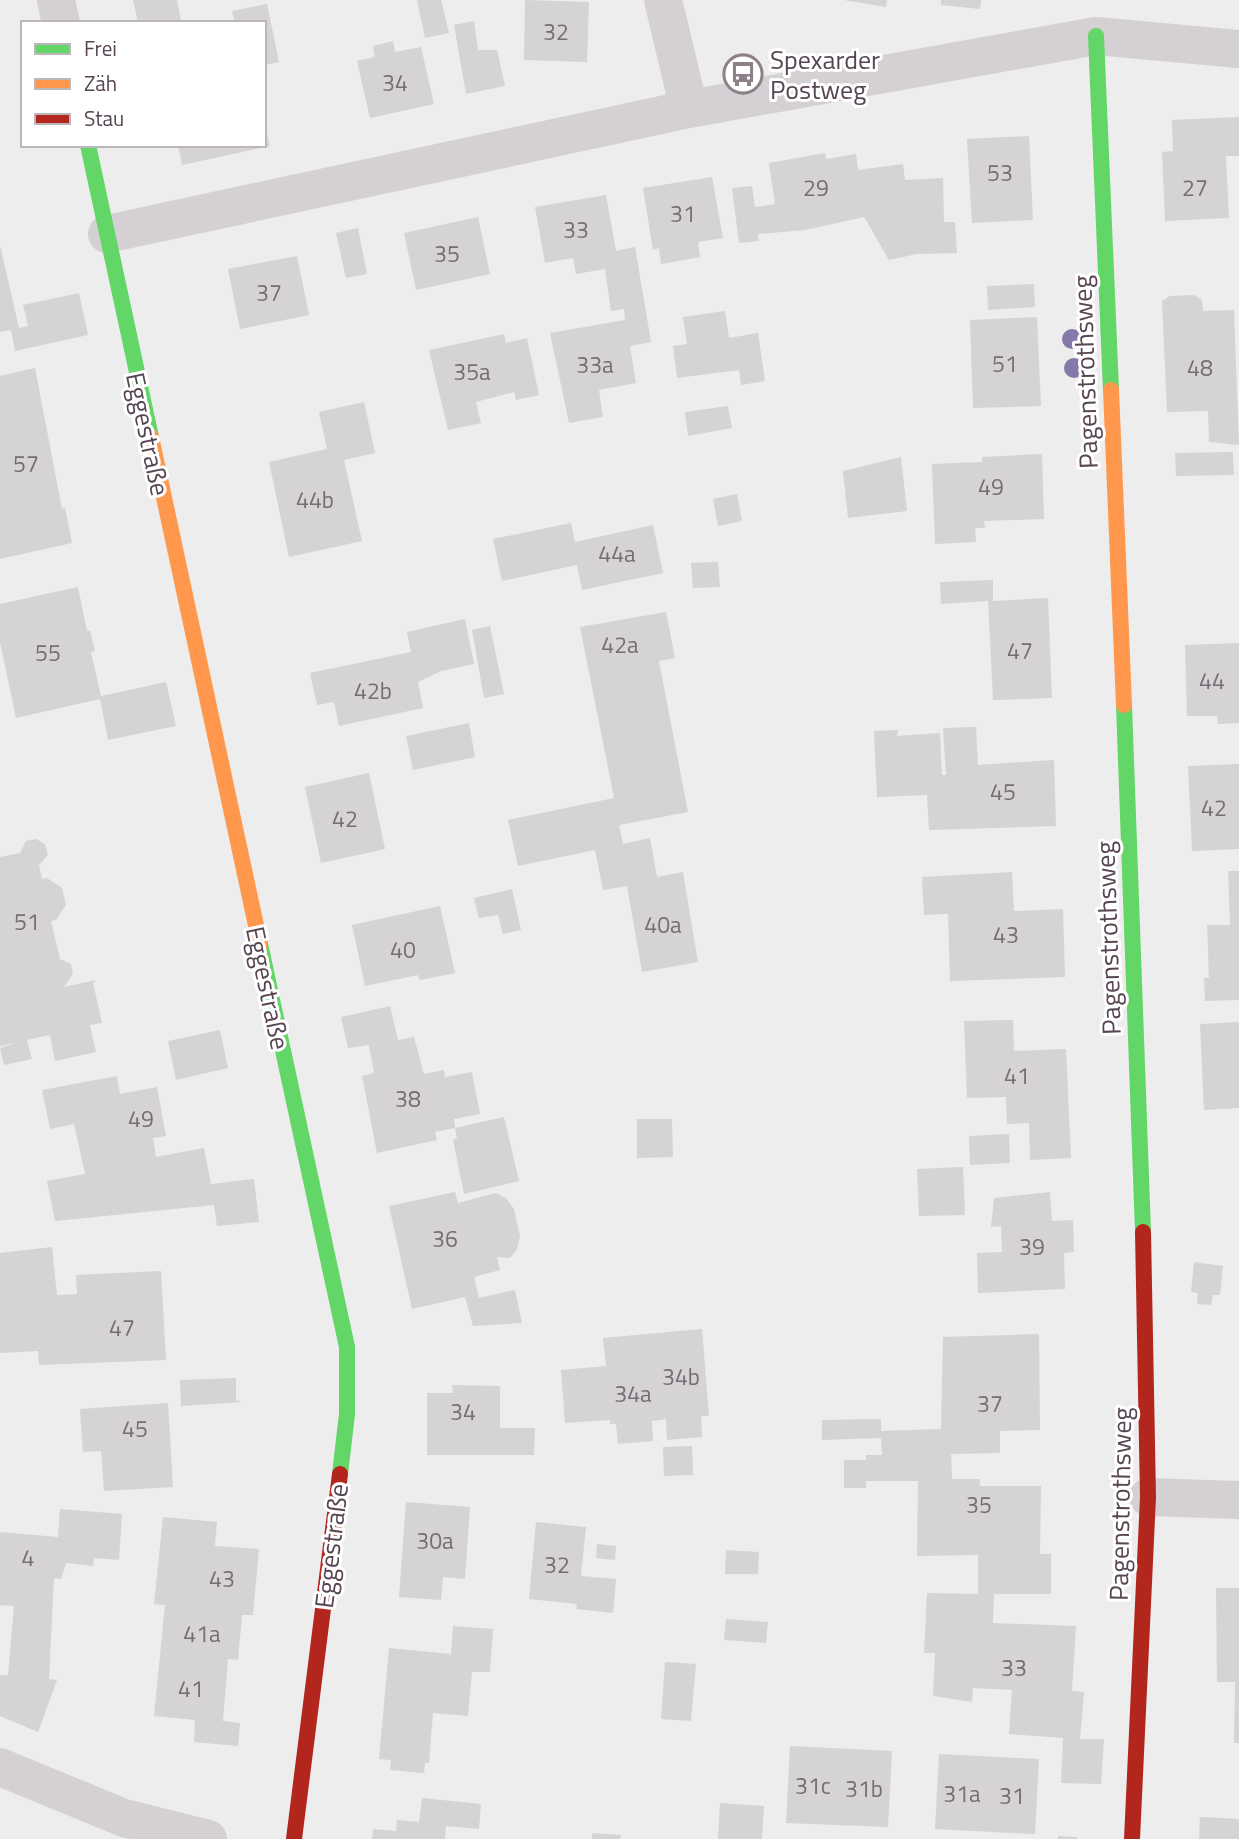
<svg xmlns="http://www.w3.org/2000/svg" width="1239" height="1839" font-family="'Titillium Web',sans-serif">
<rect width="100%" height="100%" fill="#ecedec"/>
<path fill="#d5d3d4" d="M133 0H177L181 20 138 23Z
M417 0H441L449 33 425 38Z
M525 0 589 2 587 62 524 60Z
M844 0H887L886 7Z
M941 0H981L980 9 941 5Z
M267 4 279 62 264 65V23H235L232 11Z
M474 21 478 50H497L505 86 466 94 454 25Z
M393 41 395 52 421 47 434 104 370 118 357 61 375 57 373 46Z
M1239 117V156H1226L1229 218 1165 221 1162 152 1173 151 1172 120Z
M265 125 270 146 182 165 178 145H264Z
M1029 136 1033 220 972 223 967 139Z
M825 153 826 159 856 154 858 170 903 164 905 180 943 178 944 222H955L957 253 917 254 889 260 864 217 805 230 758 234 759 241 739 243 732 188 752 186 755 207 775 204 769 163Z
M712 177 723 238 698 242 700 257 661 264 659 248 653 250 643 188Z
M606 195 616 251 635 247 651 342 630 346 636 383 599 390 603 417 569 423 550 333 625 320 624 309 611 311 605 269 576 274 573 258 545 263 535 207Z
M478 217 490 274 416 290 404 233Z
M358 228 367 274 346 278 336 233Z
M0 245 19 328 28 326 23 305 79 293 88 335 15 351 11 330 0 332Z
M297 256 309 315 240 329 228 269Z
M1034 284 1035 307 988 310 987 286Z
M1194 295 1202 300 1203 311 1234 310 1239 445 1209 442 1208 411 1167 412 1162 301 1170 296Z
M725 311 729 338 758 333 765 381 741 385 739 370 677 378 673 346 687 344 683 317Z
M1037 317 1041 406 973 408 970 320Z
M504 334 506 343 527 338 539 395 516 400 514 392 476 402 481 423 448 430 429 350Z
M35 368 62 509 65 508 72 543 0 559V376Z
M364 402 375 453 344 460 362 541 289 557 269 462 327 449 319 412Z
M728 406 732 428 688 436 685 412Z
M1233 452 1234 475 1176 476 1175 453Z
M1042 454 1044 519 984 521 985 528H975L976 542 935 544 932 464 982 462V457Z
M901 457 907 511 848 518 843 471Z
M737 494 742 521 718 526 713 499Z
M571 523 575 542 653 525 663 573 582 590 577 565 502 581 493 539Z
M718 562 720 587 693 588 691 563Z
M993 580V601L1048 598 1052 698 993 700 988 601 941 604 940 582Z
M78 587 87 631H90L95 651 91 652 101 696 166 682 176 726 108 740 100 699 16 718 0 642V604Z
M666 612 675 658 659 661 688 812 619 825 623 844 650 838 657 877 683 872 698 962 642 972 627 886 603 890 595 850 518 866 508 820 614 798 580 627Z
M465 619 474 664 441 671 418 682 423 708 339 726 334 702 317 705 310 673 411 652 407 632Z
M490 626 504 694 484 698 472 630Z
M1239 643V723L1218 724 1217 716H1187L1185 645Z
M469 723 475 757 413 770 406 736Z
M976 727 978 765 1054 760 1056 826 929 830 927 795 877 797 874 731 898 730 897 736 940 733 942 775H946L943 728Z
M1239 764V849L1192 851 1188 766Z
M369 773 385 849 321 863 305 787Z
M36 839 45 844 48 855 39 865 42 879 47 878 62 888 66 905 56 920 51 921 60 959 71 964 73 974 64 987 96 980 93 983 102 1023 90 1025 96 1052 55 1061 50 1035 27 1040 32 1059 4 1065 0 1048 16 1043 0 1046V857L20 853 26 841Z
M1228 871H1239V1000L1205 1001 1204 978H1209L1207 925H1230Z
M1012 872 1014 911 1063 909 1065 977 950 981 948 914 924 915 922 877Z
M512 889 521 930 503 934 498 915 479 918 474 898Z
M440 906 455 973 420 980 418 975 365 986 352 925Z
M390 1006 398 1040 414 1037 424 1074 444 1070 445 1077 472 1072 480 1114 454 1119 455 1128 435 1132 437 1140 377 1153 362 1076 374 1073 369 1045 348 1048 341 1017Z
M1013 1020 1014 1051 1066 1049 1071 1158 1030 1160 1029 1123 1007 1124 1006 1097 967 1098 964 1021Z
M1239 1022V1108L1204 1110 1200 1024Z
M220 1030 228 1068 176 1080 168 1041Z
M117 1076 120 1094 157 1087 166 1136 153 1138 156 1157 204 1148 211 1184 254 1179 259 1222 217 1226 214 1205 55 1221 47 1181 85 1174 74 1124 50 1129 42 1090Z
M504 1117 519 1181 464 1194 453 1140 457 1138 455 1128Z
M637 1119H672L673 1157 637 1158Z
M1009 1134 1010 1163 970 1165 969 1136Z
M963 1167 965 1215 919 1216 917 1169Z
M455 1192 458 1203 496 1193 506 1198 514 1209 520 1237 517 1249 510 1258 497 1257 500 1270 474 1277 479 1298 515 1290 522 1323 473 1326 465 1297 412 1309 389 1206Z
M1050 1192 1052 1221 1073 1220 1074 1252 1064 1253 1065 1289 978 1293 977 1253 1002 1252 1001 1226 991 1227 994 1198Z
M52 1247 57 1295 77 1294 76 1275 161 1271 166 1360 39 1365 38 1351 0 1353V1253Z
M1194 1262 1223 1266 1220 1295H1213L1211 1305 1197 1304 1198 1293 1191 1292Z
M702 1329 709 1416H701L702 1437 667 1440 666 1419 652 1421 653 1441 618 1444 616 1424H610V1420L565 1423 561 1370 606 1366 603 1338Z
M1039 1334 1040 1430 1000 1431V1453L951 1454 952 1479H980V1486H1041L1040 1554H1051V1594H994L993 1623 1076 1626 1072 1691 1084 1692 1080 1739H1104L1101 1784 1061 1783 1063 1738 1009 1734 1012 1690 973 1688 972 1702 933 1696 935 1653H924L927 1593 978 1594V1555L917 1556 918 1481H866V1488H844V1460H866V1455H882L881 1438 822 1440V1420L881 1419V1431L941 1429 943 1337Z
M236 1378V1400L242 1402 181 1406 180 1380Z
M452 1385 500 1386V1428H535L534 1455H427V1393H453Z
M168 1403 173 1487 104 1491 101 1451 83 1452 80 1409Z
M692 1446 693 1475 664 1476 663 1447Z
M406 1502 470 1507 465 1579 443 1577 441 1600 399 1597Z
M60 1509 122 1514 119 1560 94 1558 93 1566 66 1563 61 1579 54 1578 49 1679 57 1680 38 1732 0 1716V1675H8L14 1606 0 1605V1532L58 1537Z
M163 1517 217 1522 215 1546 259 1549 253 1615H242L238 1660 228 1659 223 1721 240 1723 238 1746 194 1742 195 1720 154 1716 165 1605 154 1604Z
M536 1522 586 1527 581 1576 616 1579 613 1613 576 1609 577 1604 529 1599Z
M597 1544 616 1546 615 1560 596 1558Z
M726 1550 759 1552 758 1574H725Z
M1216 1588H1239V1743H1234L1235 1682H1217Z
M726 1619 768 1622 766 1643 724 1640Z
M453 1626 493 1629 490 1672H472L468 1716 433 1713 429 1763H425L424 1773 390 1770 391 1760 379 1759 389 1648 451 1654Z
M665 1662 696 1664 691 1721 661 1719Z
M790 1746 892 1751 888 1827 786 1823Z
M939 1754 1039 1759 1035 1834 935 1829Z
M422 1798 481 1804 479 1829 446 1826 445 1839H372L373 1829 396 1831 397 1820 419 1822Z
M720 1803 764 1806 762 1839H718Z
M1200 1817 1239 1819V1839H1199Z
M592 1833 621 1835 620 1839H592Z
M1058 1836 1077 1837V1839H1058Z"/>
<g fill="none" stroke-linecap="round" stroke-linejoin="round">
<path stroke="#d4d0d3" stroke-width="38" d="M56 0 61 23
M663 0 689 109
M107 234 689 109 1096 36 1239 49
M1148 1497 1239 1500
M0 1767 124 1818 208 1839"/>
<path stroke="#63d668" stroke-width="16" d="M1096 36 1111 390
M88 145 151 437
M1124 705 1143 1232
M260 944 347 1347V1414L340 1474"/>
<path stroke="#ff974d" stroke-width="16" d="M1111 390 1124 705
M151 437 260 944"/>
<path stroke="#b3261e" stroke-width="16" d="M294 1839 340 1474
M1132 1839 1148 1497 1143 1232"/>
</g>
<g fill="#8578ab">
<circle cx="1072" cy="339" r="10"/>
<circle cx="1074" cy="368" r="10"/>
</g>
<defs>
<g id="bus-ring" transform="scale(2.0125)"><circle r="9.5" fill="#fff" stroke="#8c8089" stroke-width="1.5"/><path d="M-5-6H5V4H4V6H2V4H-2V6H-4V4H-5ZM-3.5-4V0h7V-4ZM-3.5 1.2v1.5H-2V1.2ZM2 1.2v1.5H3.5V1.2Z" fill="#8c8089"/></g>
</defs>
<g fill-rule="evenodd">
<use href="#bus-ring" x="743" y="74"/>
</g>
<g text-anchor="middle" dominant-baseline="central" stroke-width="6" stroke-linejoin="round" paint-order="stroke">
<g font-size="23" fill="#796b75">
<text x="556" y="31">32</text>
<text x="395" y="82">34</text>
<text x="1000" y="172">53</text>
<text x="816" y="187">29</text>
<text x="1195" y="187">27</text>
<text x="683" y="213">31</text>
<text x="576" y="229">33</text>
<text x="447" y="253">35</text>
<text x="269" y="292">37</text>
<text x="1005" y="363">51</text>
<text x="595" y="364">33a</text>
<text x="1200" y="367">48</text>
<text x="472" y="371">35a</text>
<text x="26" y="463">57</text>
<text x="991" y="486">49</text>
<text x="315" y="499">44b</text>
<text x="617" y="553">44a</text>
<text x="620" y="644">42a</text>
<text x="1020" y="650">47</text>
<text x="48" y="652">55</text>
<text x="1212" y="680">44</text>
<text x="373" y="690">42b</text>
<text x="1003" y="791">45</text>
<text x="1214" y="807">42</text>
<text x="345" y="818">42</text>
<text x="27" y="921">51</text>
<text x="663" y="924">40a</text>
<text x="1006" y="934">43</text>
<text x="403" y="949">40</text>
<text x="1017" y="1075">41</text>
<text x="408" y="1098">38</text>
<text x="141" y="1118">49</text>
<text x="445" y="1238">36</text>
<text x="1032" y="1246">39</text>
<text x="122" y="1327">47</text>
<text x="681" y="1376">34b</text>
<text x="633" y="1393">34a</text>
<text x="990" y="1403">37</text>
<text x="463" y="1411">34</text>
<text x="135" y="1428">45</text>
<text x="979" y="1504">35</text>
<text x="435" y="1540">30a</text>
<text x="28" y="1557">4</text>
<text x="557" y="1564">32</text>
<text x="222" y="1578">43</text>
<text x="202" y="1633">41a</text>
<text x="1014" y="1667">33</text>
<text x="191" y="1688">41</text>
<text x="813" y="1785">31c</text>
<text x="864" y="1788">31b</text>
<text x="962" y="1793">31a</text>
<text x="1012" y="1795">31</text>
</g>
<g font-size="26" fill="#584553" stroke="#fff" text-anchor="start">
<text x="770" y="59">Spexarder<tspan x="770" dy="30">Postweg</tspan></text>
</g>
<g font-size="26" fill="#584553" stroke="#fff">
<text transform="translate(1085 372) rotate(-92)">Pagenstrothsweg</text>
<text transform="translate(148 434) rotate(78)">Eggestraße</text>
<text transform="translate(1108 938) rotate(-92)">Pagenstrothsweg</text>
<text transform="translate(268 988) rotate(78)">Eggestraße</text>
<text transform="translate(1120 1504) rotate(-89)">Pagenstrothsweg</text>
<text transform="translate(331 1546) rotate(-83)">Eggestraße</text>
</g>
</g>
<rect x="21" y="21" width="245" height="126" fill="#ffffff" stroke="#bcb5ba" stroke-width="2"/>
<rect x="35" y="44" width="35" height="10" fill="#63d668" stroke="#bcb5ba" stroke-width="2"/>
<text x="84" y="56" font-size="21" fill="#584553">Frei</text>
<rect x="35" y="79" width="35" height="10" fill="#ff974d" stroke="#bcb5ba" stroke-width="2"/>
<text x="84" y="91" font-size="21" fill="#584553">Zäh</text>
<rect x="35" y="114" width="35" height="10" fill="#b3261e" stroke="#bcb5ba" stroke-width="2"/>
<text x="84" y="126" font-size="21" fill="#584553">Stau</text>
</svg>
